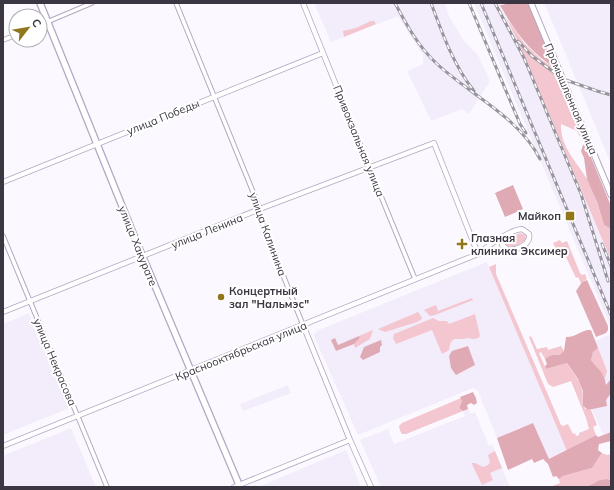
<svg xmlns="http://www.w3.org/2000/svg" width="614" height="490" font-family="Mulish,sans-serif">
<rect width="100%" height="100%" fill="#fbf9ff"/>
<path fill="#f3ecfb" d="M314 3H445L449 16 464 41 478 55 490 81 469 114 462 109 431 121 407 71 423 64V55L398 16 331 42Z
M474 3H499L500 5 523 53 611 260V328Z
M544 3H611V164L554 26Z
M487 262 567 451 549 459 520 428 497 438 478 391 473 388 358 435 313 334 317 332 316 331Z
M29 313 69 408 3 435V324Z
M611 334V432L603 434 565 350 595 341Z
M288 385 291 393 243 411 240 404Z
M468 409 470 414 475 412 489 446 492 444 510 487H381L360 440 388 429 394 444 465 416 463 411Z
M71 428 96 487H3V456Z
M346 450 361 487H258Z"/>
<path fill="#f4c6cf" d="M506 17 524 43 542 60 555 68 583 136 580 137 577 131 561 124C560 146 576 161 587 179 595 193 599 210 604 225L611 229V260L523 53Z
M371 21H374L376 24 344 37 343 31 356 28Z
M520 233 525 235 526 238 525 241 511 248 506 246 505 243 507 239Z
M560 240 562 243 567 241 580 273 582 275 585 274 587 279 581 283 578 277 576 278 566 257 568 256 567 253 557 252 553 243Z
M496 264V274L561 425 563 426 568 424 573 434 575 433 576 436 579 435V433L589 429 586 418 571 381 553 387 548 384 529 337 531 336 537 349 547 347 548 350 561 346 564 351 559 355C553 354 549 355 545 359L541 352 539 353 546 369 567 363C572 372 579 379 582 389 584 396 581 403 585 409L591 410 597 425 593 427 596 435 582 442 567 451 489 267Z
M472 298 473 300 435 315 430 316 424 310 436 305 438 311Z
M418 312 421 316 422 319 417 322 385 332 378 329Z
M475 314 480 336C477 340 472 339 467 338 458 342 451 333 449 350L442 354 432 330 396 344 393 338 394 334 433 318 439 321H447L449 324Z
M373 330 370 339 355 348 354 344 360 338 359 336Z
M598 348 607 371 605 378C601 371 595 366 591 360L593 352Z
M461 398 462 401 459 408 463 411 406 434H402L400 431 399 426 402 423Z
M495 451 502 468 490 473 493 480 482 485 472 464V463H475L483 467 488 465 490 462 488 455Z
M602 453 607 455 611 454V480C601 477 596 484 588 487 580 489 559 487 550 487L560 483 559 479 563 476 592 468Z"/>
<path fill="#e0aab4" d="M509 3H528L555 68C529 51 515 32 500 5H502Z
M583 145H586L611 206V229L604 225 597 202 587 179 584 158 581 151Z
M513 185 523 209 505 217 495 193Z
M587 280 608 326V330L606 333 596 337 576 291 582 282Z
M587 330H591L598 348 593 352 591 360C598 370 604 371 606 385L611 379V393L606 400 607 406 588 410 583 406V391L578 379 567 363 546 369 545 366 547 364 545 359C549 355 553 354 559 355L564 351 566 337C576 337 579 332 587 330Z
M359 336 360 338 354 344 336 351 331 340 335 338 338 345Z
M381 340 382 345 380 347V352L363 360 360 357 364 347Z
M468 346 475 365 456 375 451 368 449 356 452 351Z
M473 392 476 398 477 403 474 405 471 403 467 405 468 409 463 411 459 408 462 401 460 397Z
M533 423 549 459 596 435 598 437 611 432V441L599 444 598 450 602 453 592 468 563 476 559 479 556 476 553 477 548 464 543 459 534 463 532 459 508 470 497 438Z
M607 479 611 480V487H587L600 480Z"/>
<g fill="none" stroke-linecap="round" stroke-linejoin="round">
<g stroke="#b4a6c2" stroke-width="5.5">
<path id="minor" d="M176 3 260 209 261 220 303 325
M40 25 92 3
M3 40 16 35
M369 167 415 279
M3 236 107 487"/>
</g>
<g stroke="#b4a6c2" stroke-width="6">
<path id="tertiary" d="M303 3 369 167
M3 182 323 53
M503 237 502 245 508 250
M3 312 265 207 434 143 478 254
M303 325 350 440 371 487
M3 446 478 254C490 252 533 253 529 234L522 229C509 230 488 246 478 254
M234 487 350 440"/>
</g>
<g stroke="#b4a6c2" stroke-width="7">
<path id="secondary" d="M531 3 611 195"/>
</g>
<g stroke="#b4a6c2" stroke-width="8">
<path id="primary" d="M40 3 139 248 240 487"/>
</g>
<use href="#minor" stroke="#fff" stroke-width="3.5"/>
<use href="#tertiary" stroke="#fff" stroke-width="4.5"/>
<use href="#secondary" stroke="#fff" stroke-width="5"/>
<use href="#primary" stroke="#fff" stroke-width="5.5"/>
<g stroke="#98949d" stroke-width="3">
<path id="rail" d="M395 3C406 24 418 46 436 63 470 95 518 116 540 159
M431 3C442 33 454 66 474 91
M469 3 520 124 526 133
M481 3 611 315
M495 3 524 58 581 194 608 281
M518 41 532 56 563 79 597 91 611 95
M602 244 611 266"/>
</g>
<use href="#rail" stroke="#fff" stroke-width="1.5" stroke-dasharray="4.5" stroke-linecap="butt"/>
</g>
<g fill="#90771c" stroke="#fff" stroke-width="1.5">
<rect x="565" y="211" width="10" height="10" rx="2"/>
<path d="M460 238h4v4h4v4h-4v4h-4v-4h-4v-4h4z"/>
<circle cx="221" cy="297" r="4"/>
</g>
<g text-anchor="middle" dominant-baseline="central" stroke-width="4" stroke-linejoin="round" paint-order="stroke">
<g font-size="11" fill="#3c3642" stroke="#fff">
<text transform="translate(571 99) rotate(67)">Промышленная улица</text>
<text transform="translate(163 117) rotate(-22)">улица Победы</text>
<text transform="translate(359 141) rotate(68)">Привокзальная улица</text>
<text transform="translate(207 231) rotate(-22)">улица Ленина</text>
<text transform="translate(268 234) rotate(70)">улица Калинина</text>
<text transform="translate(138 246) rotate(68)">улица Хакурате</text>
<text transform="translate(241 351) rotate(-22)">Краснооктябрьская улица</text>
<text transform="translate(55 362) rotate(67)">улица Некрасова</text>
</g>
<g font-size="11" font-weight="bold" fill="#3c3642" stroke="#fff" text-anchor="start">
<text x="561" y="216" text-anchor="end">Майкоп</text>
<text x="471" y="238">Глазная<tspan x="471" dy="13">клиника Эксимер</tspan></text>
<text x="229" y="291">Концертный<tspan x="229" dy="13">зал "Нальмэс"</tspan></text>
</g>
</g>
<rect width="614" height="490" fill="none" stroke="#3c3642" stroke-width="8"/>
<g transform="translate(28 28) rotate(59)"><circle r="19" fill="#ffffff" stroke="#b1afb3"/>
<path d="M0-3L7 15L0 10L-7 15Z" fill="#90771c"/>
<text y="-6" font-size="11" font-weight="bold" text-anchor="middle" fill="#3c3642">С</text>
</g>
</svg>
